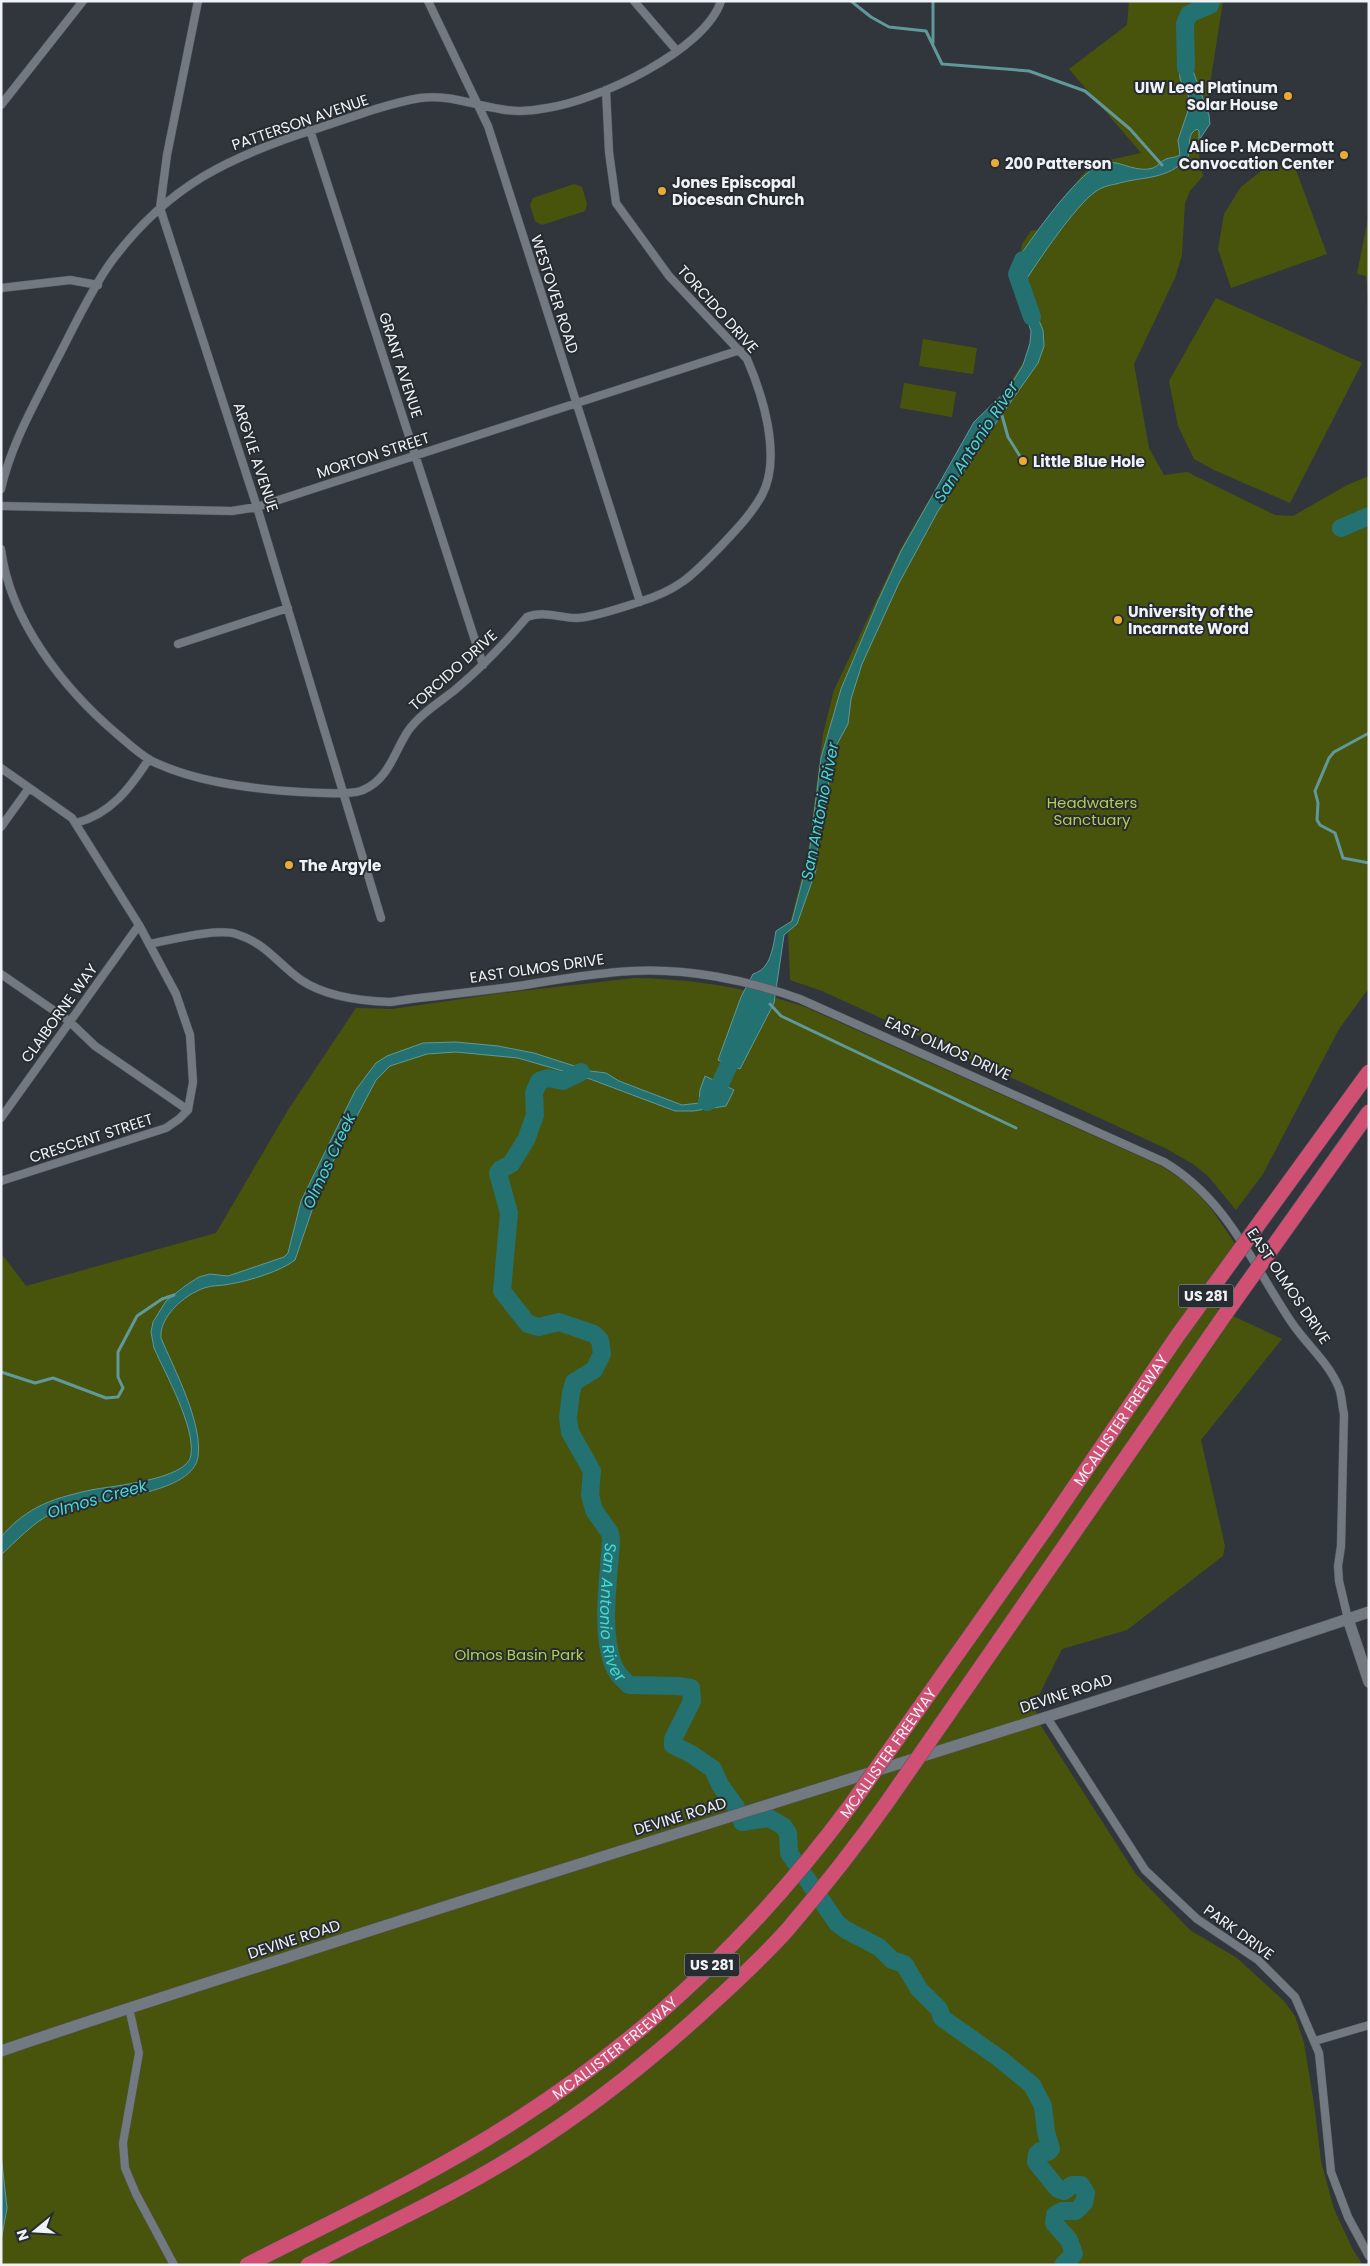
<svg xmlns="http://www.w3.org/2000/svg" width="1370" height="2266" font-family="Poppins,sans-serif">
<rect width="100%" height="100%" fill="#31363c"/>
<path fill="#48540c" d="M1129 1H1223L1199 155 1203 176 1190 191 1185 203 1182 255 1175 278 1134 364 1149 448 1164 475 1187 472 1275 515 1293 516 1347 485 1369 476V988L1339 1029 1263 1174 1236 1210 1208 1176 1193 1164 1165 1148 822 991 790 980 788 931 808 854 823 734 834 690 900 550 926 505 996 406 1030 351 1039 326 1038 309 1022 274 1019 261 1022 244 1031 231 1042 229 1082 175 1096 163 1141 153 1069 69 1127 25Z
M1293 162 1327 254 1231 288 1218 249 1224 214 1241 187 1261 171Z
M574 184 582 187 587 204 585 211 542 225 535 221 530 205 533 198Z
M1369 214V312L1366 276 1357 274Z
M1216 298 1362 363 1290 503 1214 470 1194 459 1178 426 1169 381Z
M923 339 977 348 973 374 919 366Z
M904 383 956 392 952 417 900 408Z
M635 978C695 979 748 988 805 1007L1159 1165C1200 1189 1211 1207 1237 1247L1199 1300 1282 1339 1201 1440 1225 1546 1223 1556 1127 1630 1062 1649 1034 1705 1041 1726 1135 1873 1190 1930 1237 1958 1284 2001 1295 2016 1304 2043 1314 2104 1321 2161 1334 2209 1353 2250 1363 2265H1V1253L26 1286 216 1233 288 1110 356 1008 392 1009 503 993Z"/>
<path fill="#247171" stroke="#619899" d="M1207 1H1218L1208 15 1201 12 1192 17 1184 42 1193 49V71L1209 115 1210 124 1199 140V131L1197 129C1183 136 1195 153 1184 162 1161 181 1142 176 1116 184 1109 185 1100 188 1095 192 1075 206 1038 261 1024 283L1011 276 1010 271C1024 249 1082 163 1108 162 1122 162 1138 173 1153 168 1158 166 1161 161 1166 159 1171 157 1175 158 1180 155L1178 140 1190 105 1188 95 1180 79 1178 45 1181 21 1186 12Z
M1017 288 1029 297 1043 330 1044 346 1038 363 984 440 968 466 956 479 951 492 938 511 899 583 862 664 851 699 848 724 836 746 818 837 816 870 797 924 784 935 774 1003 740 1069 718 1060 741 997 753 974C771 969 773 947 776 931L792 921 809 855 821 758 841 689 878 601 901 551 974 422 1009 388 1023 365 1030 343 1031 331Z
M456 1042 498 1046 534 1053 590 1071 606 1073 619 1081 682 1105 699 1103 700 1090 705 1076 734 1090 726 1106 693 1111H675L590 1079 518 1058 456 1052 427 1054 390 1066 376 1080 321 1184 295 1260C281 1271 249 1281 230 1284 222 1286 212 1285 204 1288 184 1295 159 1317 161 1338 174 1369 203 1423 198 1457 192 1493 109 1498 80 1505 71 1507 61 1511 51 1514 35 1521 15 1542 1 1555V1537C11 1525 23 1515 36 1508 52 1499 73 1494 91 1490 110 1486 188 1480 191 1455 195 1426 166 1375 154 1348L151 1332 153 1322 166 1301 185 1286 199 1277 210 1274 228 1276 284 1257 288 1253 301 1201 355 1091 376 1063 387 1056 423 1043Z
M1 2154 7 2208 1 2241Z"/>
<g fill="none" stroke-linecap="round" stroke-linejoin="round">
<path stroke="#619899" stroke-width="3" d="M851 1 871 17 889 27 926 31 942 64 1029 71 1085 91 1130 129 1162 165
M933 1V43
M1001 412 1008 437 1023 461
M1369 733 1334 752 1329 758 1315 791 1318 803 1317 820 1320 825 1335 833 1343 858 1369 863
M770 1004 781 1016 1016 1128
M1 1372 35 1383 53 1378 106 1398 118 1397 123 1388 118 1377V1352L137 1316 162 1299 174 1295"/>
<g stroke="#247171" stroke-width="18">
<path d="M1186 68 1185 24 1189 14 1210 5 1211 1"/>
<path d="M1023 260 1017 274 1032 317"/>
<path d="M1341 528 1369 516"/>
<path id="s1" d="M581 1072 563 1081 548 1078 539 1081 534 1093 535 1115 526 1140 511 1164 501 1169 498 1173 509 1213 502 1291 528 1324 539 1327 559 1322 594 1334 600 1340 602 1354 594 1370 574 1382 571 1393 568 1418 570 1432 592 1471 590 1495 594 1510 610 1533 611 1540C609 1577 600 1629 613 1664 616 1673 623 1679 629 1685L678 1686 691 1688 692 1701 673 1739V1745L691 1754 713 1769 720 1785 736 1807"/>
<path d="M707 1102 714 1098 739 1042"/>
<path d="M742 1822 769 1818 783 1826 788 1833 789 1853 837 1923 846 1930 879 1947 892 1960 904 1964 919 1989 939 2009 942 2018 999 2058 1032 2085 1043 2106 1046 2132 1051 2149 1048 2152 1040 2151 1037 2154 1036 2162 1058 2189 1064 2191 1072 2185H1081L1086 2193 1084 2203 1076 2211H1062L1055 2215 1054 2223 1069 2240 1074 2254 1063 2265"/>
</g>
<g stroke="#51545a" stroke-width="9">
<path id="street" d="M198 1 167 155 160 208 257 507 381 918
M428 1 488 126 640 602
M634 1 677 51
M1 105 83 1
M310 130 483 665
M1 288 70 280 98 285
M1 489C11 445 33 407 53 367 70 335 90 291 111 262 168 185 230 156 319 128 352 117 386 104 420 98 448 94 473 105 500 109 515 112 532 111 547 108 596 101 705 51 721 1
M1 506 232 511 257 507 740 350
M1 549C10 621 64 689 117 734 129 744 142 757 156 763 196 781 241 787 285 791 299 792 352 796 363 790 389 779 394 752 408 731 420 714 440 702 456 689 482 667 505 643 527 617 543 610 560 618 576 618 590 618 624 607 639 602 678 590 691 577 719 548 735 531 751 515 762 495 782 457 763 396 747 359L669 276 616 203 609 152 606 90
M178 644 288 608
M1 768 72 818 139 925 176 994 190 1035 193 1082 188 1110 179 1119 166 1128 1 1181
M76 823C111 814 130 788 149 759
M1 827 29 788
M149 944C171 940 217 928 236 934 266 943 278 964 301 980 326 997 361 1001 390 1002 432 996 475 992 518 986 556 980 593 973 632 971 687 968 748 980 800 999L1164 1162C1227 1199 1253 1265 1292 1323 1307 1345 1329 1363 1339 1388 1342 1396 1342 1406 1344 1414L1341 1546 1338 1566 1339 1581 1348 1619
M1 974 69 1021 95 1046 188 1110
M1 1118 139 925
M1046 1716 1145 1870 1197 1919 1258 1960 1295 1997 1319 2053 1331 2172 1348 2217 1369 2256
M129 2008 139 2053 123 2143 125 2168 136 2194 174 2265
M1315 2041 1369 2025"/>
</g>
<g stroke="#51545a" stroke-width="12">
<path id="secondary" d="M1348 1619 1369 1682
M1 2051C94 2019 188 1989 282 1959 644 1841 1008 1733 1369 1612"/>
</g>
<use href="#street" stroke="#737980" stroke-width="8"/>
<use href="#secondary" stroke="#737980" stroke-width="11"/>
<g stroke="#51545a" stroke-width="16" stroke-linecap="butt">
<g id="highway-bridge">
<path id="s2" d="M247 2265C337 2219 430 2176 515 2121 645 2038 758 1930 850 1806L1049 1524 1178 1335 1369 1072"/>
<path d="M308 2265C387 2224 470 2187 544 2137 605 2097 662 2050 715 2001 740 1978 766 1954 788 1929 823 1888 857 1845 888 1801L1226 1313 1369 1112"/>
</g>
</g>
<use href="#highway-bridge" stroke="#d05074" stroke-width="15"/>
</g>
<g fill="#eaaa38" stroke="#272c31" stroke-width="2">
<circle cx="1288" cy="96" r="5"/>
<circle cx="1344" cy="155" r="5"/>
<circle cx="995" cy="163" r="5"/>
<circle cx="662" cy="191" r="5"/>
<circle cx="1023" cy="461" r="5"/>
<circle cx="1118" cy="620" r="5"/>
<circle cx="289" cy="865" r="5"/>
</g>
<g text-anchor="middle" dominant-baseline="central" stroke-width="4" stroke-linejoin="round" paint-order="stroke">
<g fill="#272c31" stroke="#b3b7bb" stroke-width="1">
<rect x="1178.5" y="1284.5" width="55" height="23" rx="4"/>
<rect x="684.5" y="1953.5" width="55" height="23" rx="4"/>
</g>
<g font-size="14" font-weight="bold" fill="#eff2f6">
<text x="1206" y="1296">US 281</text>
<text x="712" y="1965">US 281</text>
</g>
<g font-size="15" font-weight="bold" fill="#eff2f6" stroke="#272c31" text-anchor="start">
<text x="1278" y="87" text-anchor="end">UIW Leed Platinum<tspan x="1278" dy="17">Solar House</tspan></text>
<text x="1334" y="146" text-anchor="end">Alice P. McDermott<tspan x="1334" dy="17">Convocation Center</tspan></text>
<text x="1005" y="163">200 Patterson</text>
<text x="672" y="182">Jones Episcopal<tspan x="672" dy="17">Diocesan Church</tspan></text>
<text x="1033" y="461">Little Blue Hole</text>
<text x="1128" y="611">University of the<tspan x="1128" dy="17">Incarnate Word</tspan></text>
<text x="299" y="865">The Argyle</text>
</g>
<g font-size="15" fill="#eff2f6" stroke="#272c31">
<text transform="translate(300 122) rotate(-19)">PATTERSON AVENUE</text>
<text transform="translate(555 294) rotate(72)">WESTOVER ROAD</text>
<text transform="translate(718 309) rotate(48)">TORCIDO DRIVE</text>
<text transform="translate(401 365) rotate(72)">GRANT AVENUE</text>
<text transform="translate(373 455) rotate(-18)">MORTON STREET</text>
<text transform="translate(256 457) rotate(72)">ARGYLE AVENUE</text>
<text transform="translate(453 670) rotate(-42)">TORCIDO DRIVE</text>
<text transform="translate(537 968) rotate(-8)">EAST OLMOS DRIVE</text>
<text transform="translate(59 1013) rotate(-54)">CLAIBORNE WAY</text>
<text transform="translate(948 1048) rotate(24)">EAST OLMOS DRIVE</text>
<text transform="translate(91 1138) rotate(-18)">CRESCENT STREET</text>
<text transform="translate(1289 1286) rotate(56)">EAST OLMOS DRIVE</text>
<text stroke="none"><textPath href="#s2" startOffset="1238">MCALLISTER FREEWAY</textPath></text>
<text transform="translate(1066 1693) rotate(-18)">DEVINE ROAD</text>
<text stroke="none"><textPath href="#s2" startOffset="832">MCALLISTER FREEWAY</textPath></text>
<text transform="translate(680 1816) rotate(-17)">DEVINE ROAD</text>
<text transform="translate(1239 1932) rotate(36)">PARK DRIVE</text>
<text transform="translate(294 1939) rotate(-18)">DEVINE ROAD</text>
<text stroke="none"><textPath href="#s2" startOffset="428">MCALLISTER FREEWAY</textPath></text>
</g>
<g font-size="15" fill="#b4cd50" stroke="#272c31">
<text x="1092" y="802">Headwaters<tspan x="1092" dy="17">Sanctuary</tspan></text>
<text x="519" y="1654">Olmos Basin Park</text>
</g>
<g font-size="16" font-style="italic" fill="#45d9da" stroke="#272c31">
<text transform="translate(976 442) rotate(-57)">San Antonio River</text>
<text transform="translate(820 811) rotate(-79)">San Antonio River</text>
<text transform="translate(329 1161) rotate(-65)">Olmos Creek</text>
<text transform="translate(97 1499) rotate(-16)">Olmos Creek</text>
<text stroke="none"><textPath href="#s1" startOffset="689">San Antonio River</textPath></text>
</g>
</g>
<rect width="1370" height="2266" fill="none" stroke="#eff2f6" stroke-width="5"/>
<g transform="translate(35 2231) rotate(252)" stroke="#272c31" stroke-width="4" paint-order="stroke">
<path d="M0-4L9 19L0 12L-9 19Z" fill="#eff2f6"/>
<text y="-8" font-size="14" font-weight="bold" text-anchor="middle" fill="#eff2f6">N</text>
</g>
</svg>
